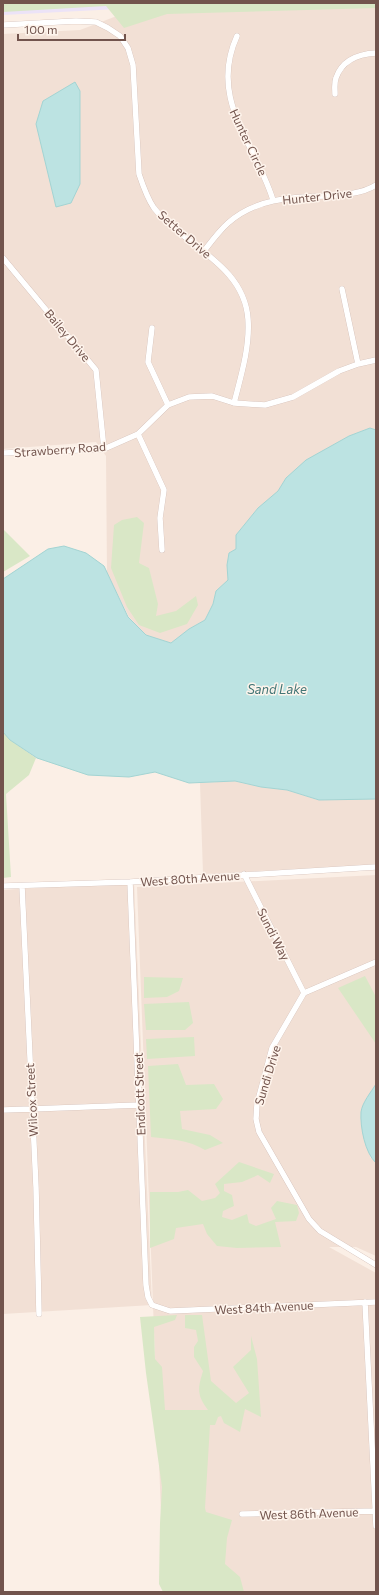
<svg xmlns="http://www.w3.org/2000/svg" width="379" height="1595" font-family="Commissioner,sans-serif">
<rect width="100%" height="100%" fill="#fbefe6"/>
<path fill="#f2e0d5" d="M376 3V430L370 428 349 436 295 470 286 478 278 491 258 508 236 535V549L229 553 227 565 228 580 216 591 213 604 205 620 189 629 171 643 146 635 129 617 107 573 106 456 96 442 3 449V34L80 30 122 14Z
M235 781 261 787 287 790 318 800 376 799V865L203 874 200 783Z
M376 875V1084L367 1098 370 1157 376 1163V1256L356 1247H329L376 1273V1592H164L137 887Z
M134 882 152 1305 3 1314V890Z"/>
<path fill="#ece3f7" d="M3 3H233L3 15Z"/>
<path fill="#d9e7c6" d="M3 3H376V8L167 14 124 28 106 6 3 12Z
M137 517 144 523 139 563 149 568 158 604 156 616 176 611 196 596 198 605 187 624 160 633 139 625 127 607 111 568 114 525 122 520Z
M3 529 30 556 3 572Z
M3 732 10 740 36 758 29 775 6 794 11 877 3 878Z
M365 976 376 997V1044L338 988Z
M144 977 183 978 179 991 167 997 144 998Z
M189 1002 193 1023 185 1030H146L144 1004Z
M194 1037 195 1056 147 1059 146 1039Z
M178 1064 186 1085 214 1084 223 1099 216 1109 180 1111 182 1129 210 1135 223 1143 205 1150C189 1140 170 1139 151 1137L148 1066Z
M239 1162 274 1174 270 1183 258 1175 242 1182 224 1184V1191L232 1195 234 1206 223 1211 222 1217 232 1220 247 1214 249 1223 256 1226 276 1219 271 1208 277 1201 297 1205 299 1213 296 1221 275 1222 281 1247 237 1248 217 1246 207 1234 203 1224 176 1228 174 1239 150 1248V1192H178L188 1190 202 1201 215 1198 220 1193 215 1184Z
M177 1315 175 1320 154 1327 155 1359 162 1367 165 1410H208C196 1394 198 1388 203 1371L194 1357V1347L198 1341 196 1330 185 1328V1315H202L211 1381 236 1403 249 1393 233 1367 251 1350V1336L257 1359 261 1417 245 1409 240 1432 224 1423 221 1416 218 1417 215 1425H210L205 1508 206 1512 232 1520 227 1538 225 1564 240 1577 244 1592H163L159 1584 160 1523 162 1487 146 1373 140 1317Z"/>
<path fill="#bce3e2" stroke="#a3d4d3" d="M75 82 80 91V184L71 203 56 207 36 124 43 101Z
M370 428 376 430V799L319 800 287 790 261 787 235 781 189 783 155 772 129 777 88 775 37 758 10 740 3 732V579L48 549 64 546 86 553 104 566 128 617 146 635 171 643 189 629 205 620 213 604 216 591 228 580 227 565 229 553 236 549V535L258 508 278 491 286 478 306 460 349 436Z
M376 1084V1163C365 1153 360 1127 361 1112 362 1103 371 1092 376 1084Z"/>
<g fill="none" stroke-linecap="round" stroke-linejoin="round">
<g stroke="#ceb8b0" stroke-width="6">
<path id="minor" d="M3 25 76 21 96 22 108 28 120 36 128 48 133 65 139 174C143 186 147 198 154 208 184 246 244 264 248 319 250 347 241 376 234 403
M237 36C208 100 256 144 273 200
M335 94C335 89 334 83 336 78 342 60 359 54 376 53
M204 251C211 242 219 231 228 223 255 199 290 197 325 196 342 195 362 194 376 185
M3 258 96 370 104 449
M342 289 358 364
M152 328 148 362 168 405
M138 434 164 490 160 518 162 550
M3 453 104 449 138 434 168 405 189 397 212 396 234 403 265 405 293 397 339 371 358 364 376 360
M244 874 304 993
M130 882 146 1285 148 1297 152 1305 170 1311 376 1302
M3 886 130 882 376 867
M22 886 36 1187 39 1314
M376 962 304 993 272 1048 257 1104 256 1119 259 1132 309 1219 320 1231 376 1265
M3 1110 140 1105
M365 1302 376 1526
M242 1514 375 1511"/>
</g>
<use href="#minor" stroke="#fff" stroke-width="5.5"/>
</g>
<g text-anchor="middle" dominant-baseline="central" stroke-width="3" stroke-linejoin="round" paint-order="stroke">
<g font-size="12" fill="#72544d" stroke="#fef4ec">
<text transform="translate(249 142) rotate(65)">Hunter Circle</text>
<text transform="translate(317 196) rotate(-6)">Hunter Drive</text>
<text transform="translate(185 234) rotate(41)">Setter Drive</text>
<text transform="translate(68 335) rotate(50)">Bailey Drive</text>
<text transform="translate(60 449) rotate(-4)">Strawberry Road</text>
<text transform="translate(190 878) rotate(-4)">West 80th Avenue</text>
<text transform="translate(274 934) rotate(63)">Sundi Way</text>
<text transform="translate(267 1075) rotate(-73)">Sundi Drive</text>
<text transform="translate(139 1094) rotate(-92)">Endicott Street</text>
<text transform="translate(31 1100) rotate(-93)">Wilcox Street</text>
<text transform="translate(264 1307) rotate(-3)">West 84th Avenue</text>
<text transform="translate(309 1513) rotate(-2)">West 86th Avenue</text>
</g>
<g font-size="13" font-style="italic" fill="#427676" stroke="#fef4ec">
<text x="277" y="689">Sand Lake</text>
</g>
</g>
<rect width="379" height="1595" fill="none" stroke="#72544d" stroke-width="8"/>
<path d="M18 34v6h107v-6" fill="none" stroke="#72544d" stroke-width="2"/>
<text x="24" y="34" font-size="12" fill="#72544d" stroke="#fef4ec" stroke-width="3" paint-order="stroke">100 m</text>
</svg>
